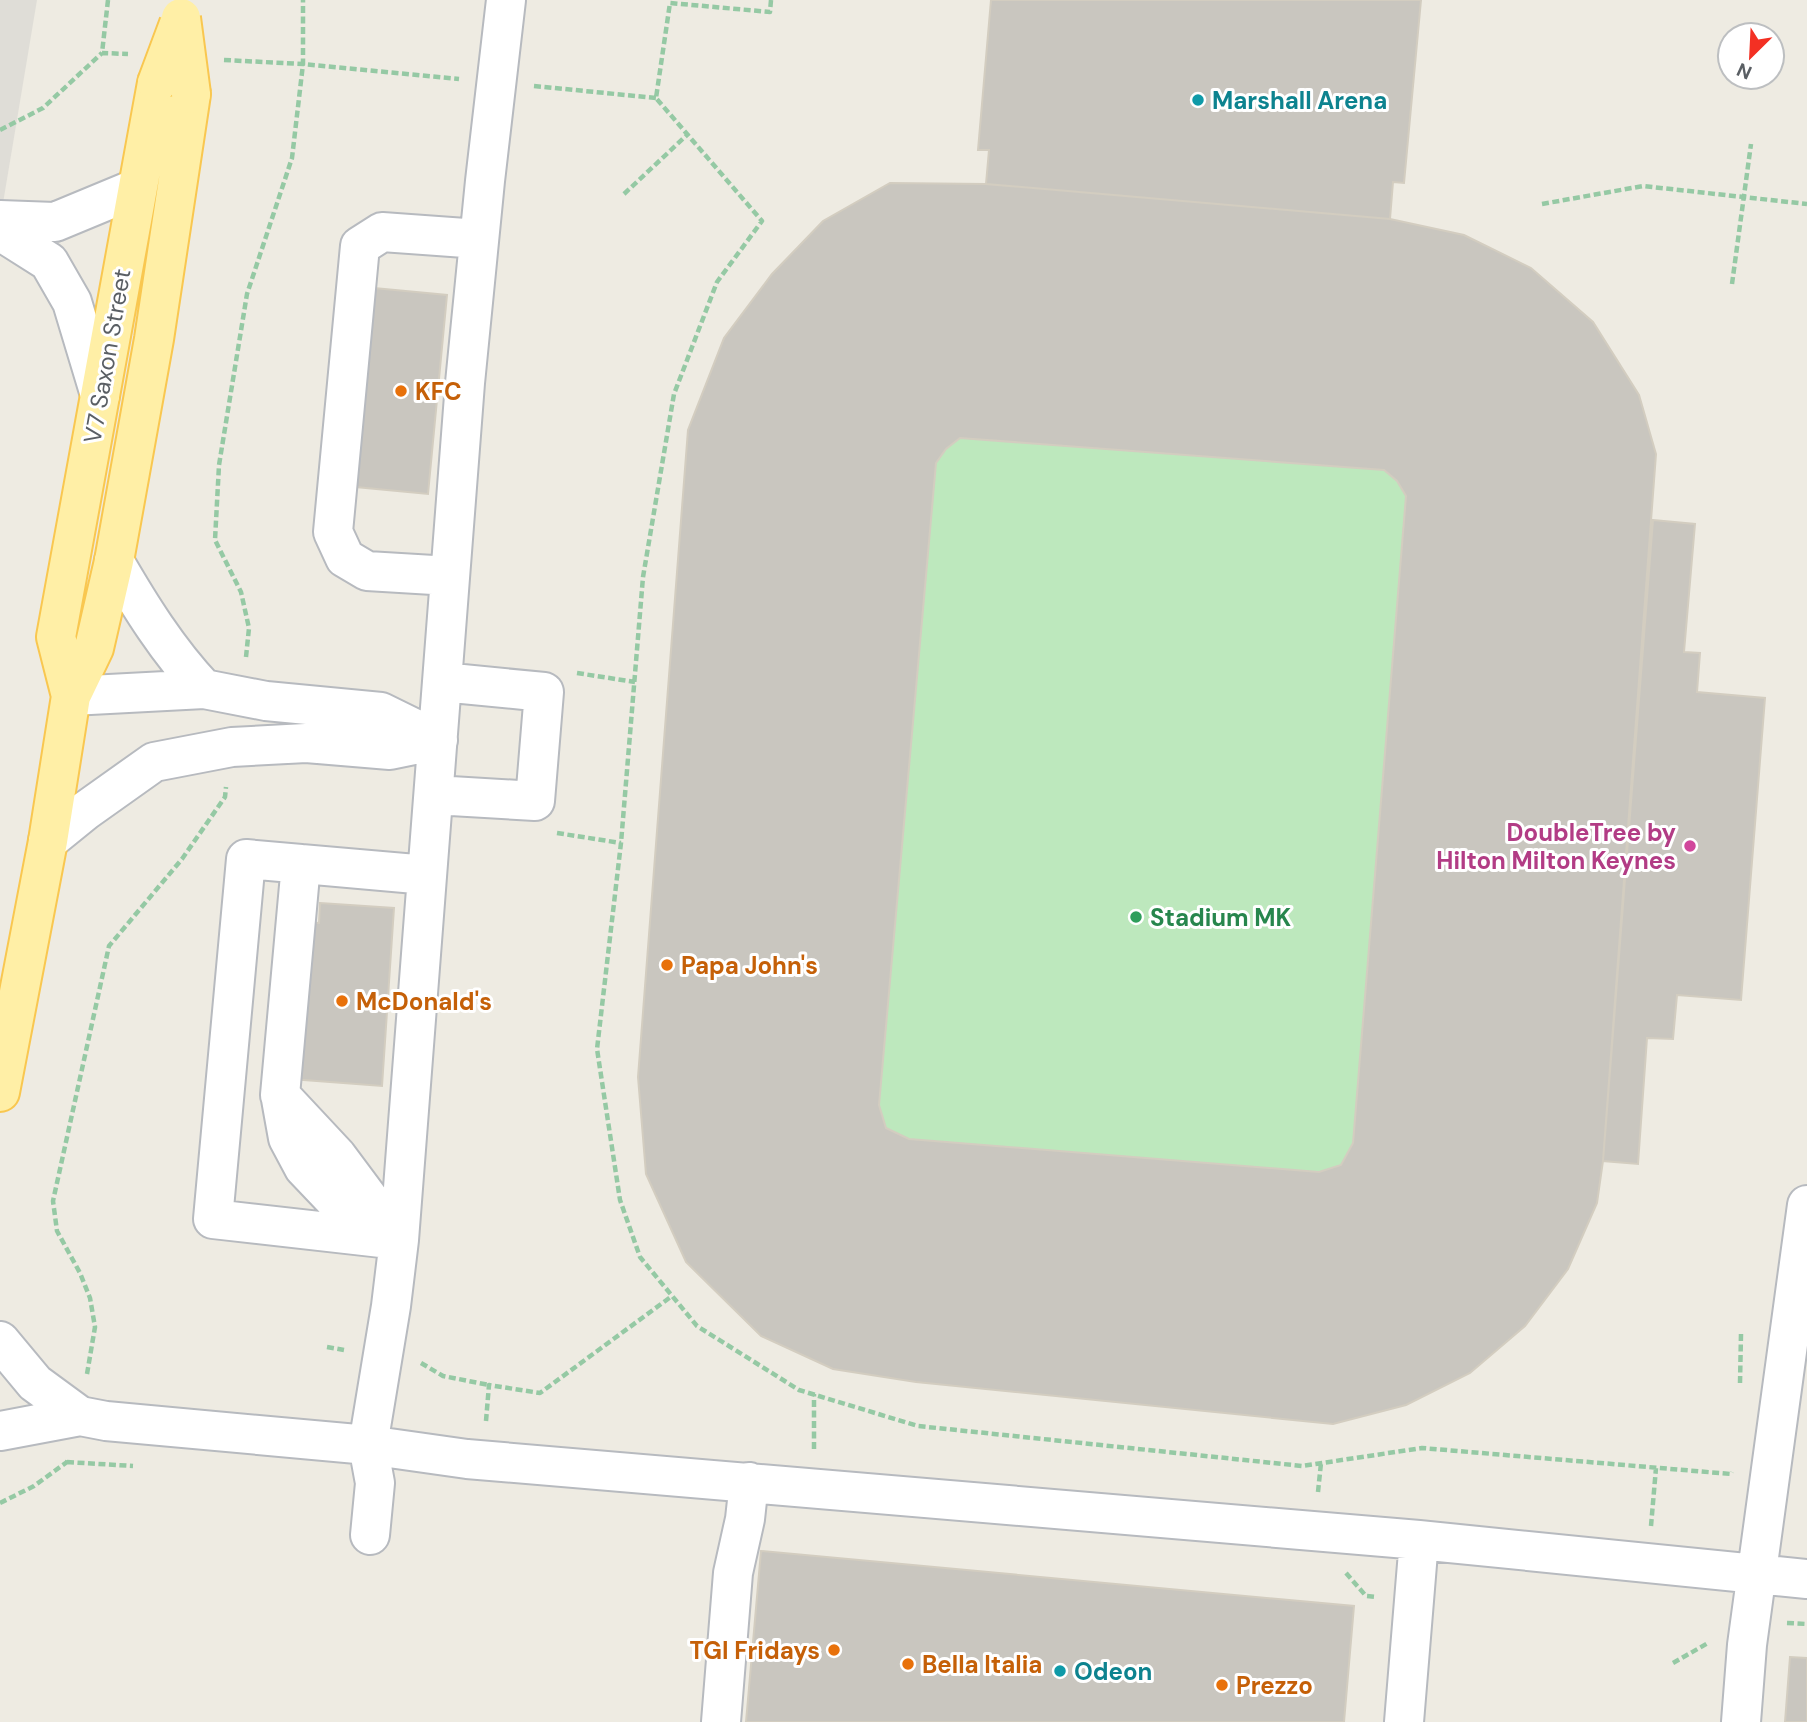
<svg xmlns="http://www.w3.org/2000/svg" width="1807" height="1722" font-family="'DM Sans',sans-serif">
<rect width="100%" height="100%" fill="#eeebe2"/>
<path fill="#dfddd7" d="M0 0H37L0 221Z"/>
<path fill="#bde8bd" d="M890 183 986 184 1390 219 1464 235 1531 268 1593 322 1639 395 1656 454 1603 1161 1568 1269 1525 1326 1470 1373 1406 1405 1333 1424 916 1382 833 1369 761 1336 686 1262 647 1174 688 430 724 338 772 274 823 221Z"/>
<path fill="#c9c6bf" stroke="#d3cdc0" stroke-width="2" fill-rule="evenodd" d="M991 0H1421L1404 183 1393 182 1390 219 986 184 989 150H978Z
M890 183 986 184 1390 219 1464 235 1531 268 1593 322 1639 395 1656 454 1603 1161 1597 1203 1568 1269 1525 1326 1470 1373 1406 1405 1333 1424 916 1382 833 1369 761 1336 686 1262 646 1174 638 1077 688 430 724 338 772 274 823 221ZM960 438 1384 470 1397 481 1406 496 1353 1143 1341 1165 1319 1172 909 1139 886 1128 879 1105 936 463 946 449Z
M374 288 447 295 428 494 356 487Z
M1653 520 1695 524 1684 652 1700 653 1697 692 1765 698 1741 1000 1677 995 1673 1039 1647 1038 1638 1164 1603 1161Z
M320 903 394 908 382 1086 291 1079 303 922 319 923Z
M761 1551 1354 1606 1344 1722H746Z
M1790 1657 1807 1658V1722H1785Z"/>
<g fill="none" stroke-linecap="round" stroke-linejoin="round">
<g stroke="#b7babf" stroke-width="42">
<path id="minor" d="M0 220 55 222 137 188
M0 231 49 262 72 302 100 395
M114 561C140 606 168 651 204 689
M450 576 367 571 345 558 333 532 360 246 382 232 479 239
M71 696 204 689 266 701 381 712 438 740
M434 795 535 801 544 692 442 682
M48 841 85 811 154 762 232 747 306 743 390 750 438 740
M301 864 280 1095 337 1156 375 1207 401 1213
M281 1099 288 1138 304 1168 344 1210 375 1207
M399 1240 213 1219 246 859 427 875
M0 1341 35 1383 80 1416
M0 1431 80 1416 106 1421 368 1445 467 1459 1419 1540 1807 1579
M370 1535 375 1483 368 1445 391 1306 399 1240 465 383 485 181 506 0
M721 1722 733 1573 745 1519 749 1482
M1404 1722 1419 1540
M1741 1722 1747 1645 1807 1205"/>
</g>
<g stroke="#f9c750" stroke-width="42">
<path id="major" d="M71 696 56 637 157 83
M0 1092 48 841 71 696 94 648 114 561 154 339 191 94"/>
</g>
<path stroke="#95c9a4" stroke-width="4.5" stroke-dasharray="7 3.5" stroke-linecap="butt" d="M108 0 102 53 128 54
M771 0 770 12 670 3 656 98 762 221 717 282 674 394 643 577 621 843 597 1049 620 1200 640 1257 697 1326 799 1390 918 1426 1302 1466 1422 1448 1731 1474 1732 1472
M224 60 303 64 459 79
M534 86 656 98
M0 130 43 108 102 53
M624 194 688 134
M1542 204 1643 186 1807 204
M1732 284 1751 144
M246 657 249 628 241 592 215 540 219 465 247 294 292 158 303 64V0
M577 673 635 682
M557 833 621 843
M327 1347 344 1350
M421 1363 443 1376 489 1385
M87 1374 95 1327 90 1298 80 1273 57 1231 53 1201 109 946 182 859 225 797 226 787
M1740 1383 1741 1334
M486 1421 489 1385 540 1393 672 1296
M814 1449V1394
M67 1462 133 1466
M1318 1492 1321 1463
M0 1503 34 1486 67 1462 68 1458
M1651 1526 1656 1468
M1346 1573 1366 1596 1376 1597
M1787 1623 1807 1624
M1673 1663 1708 1643"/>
<use href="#minor" stroke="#fff" stroke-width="38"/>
<use href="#major" stroke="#ffefa6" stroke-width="38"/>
<g stroke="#f9c750" stroke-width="42" stroke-linecap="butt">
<path id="major-bridge" d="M181 18 191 94
M157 83 179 24"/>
</g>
<use href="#major-bridge" stroke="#ffefa6" stroke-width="38"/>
</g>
<g fill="#0f9aa8" stroke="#fff" stroke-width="2.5">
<circle cx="1198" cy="100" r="7"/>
<circle cx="1060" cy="1671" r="7"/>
</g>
<g fill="#e8710a" stroke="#fff" stroke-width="2.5">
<circle cx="401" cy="391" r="7"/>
<circle cx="667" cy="965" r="7"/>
<circle cx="342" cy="1001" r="7"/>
<circle cx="834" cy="1650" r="7"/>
<circle cx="908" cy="1664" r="7"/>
<circle cx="1222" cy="1685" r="7"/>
</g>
<circle fill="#d1479c" stroke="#fff" stroke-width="2.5" cx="1690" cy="846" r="7"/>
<circle fill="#2e9e5b" stroke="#fff" stroke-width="2.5" cx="1136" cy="917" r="7"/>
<g text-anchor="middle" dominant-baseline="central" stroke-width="6" stroke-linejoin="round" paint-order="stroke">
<g font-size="24" font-weight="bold" fill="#0d838f" stroke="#fff" text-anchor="start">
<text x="1212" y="100">Marshall Arena</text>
<text x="1074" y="1671">Odeon</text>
</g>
<g font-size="24" fill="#5a5f64" stroke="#fff">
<text transform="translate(107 356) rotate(-80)">V7 Saxon Street</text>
</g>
<g font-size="24" font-weight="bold" fill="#c56008" stroke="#fff" text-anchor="start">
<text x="415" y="391">KFC</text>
<text x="681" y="965">Papa John's</text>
<text x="356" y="1001">McDonald's</text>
<text x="820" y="1650" text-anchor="end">TGI Fridays</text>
<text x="922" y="1664">Bella Italia</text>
<text x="1236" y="1685">Prezzo</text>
</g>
<g font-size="24" font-weight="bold" fill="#b23c85" stroke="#fff" text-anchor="end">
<text x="1676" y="832">DoubleTree by<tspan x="1676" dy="28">Hilton Milton Keynes</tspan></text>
</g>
<g font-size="24" font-weight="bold" fill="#27864d" stroke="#fff" text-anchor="start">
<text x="1150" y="917">Stadium MK</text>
</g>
</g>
<g transform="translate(1751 56) rotate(204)"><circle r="33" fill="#ffffff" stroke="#bdbfc1" stroke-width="2"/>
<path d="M0-5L12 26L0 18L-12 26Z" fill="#f33023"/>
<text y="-10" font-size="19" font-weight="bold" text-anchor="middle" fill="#5a5f64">N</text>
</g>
</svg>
